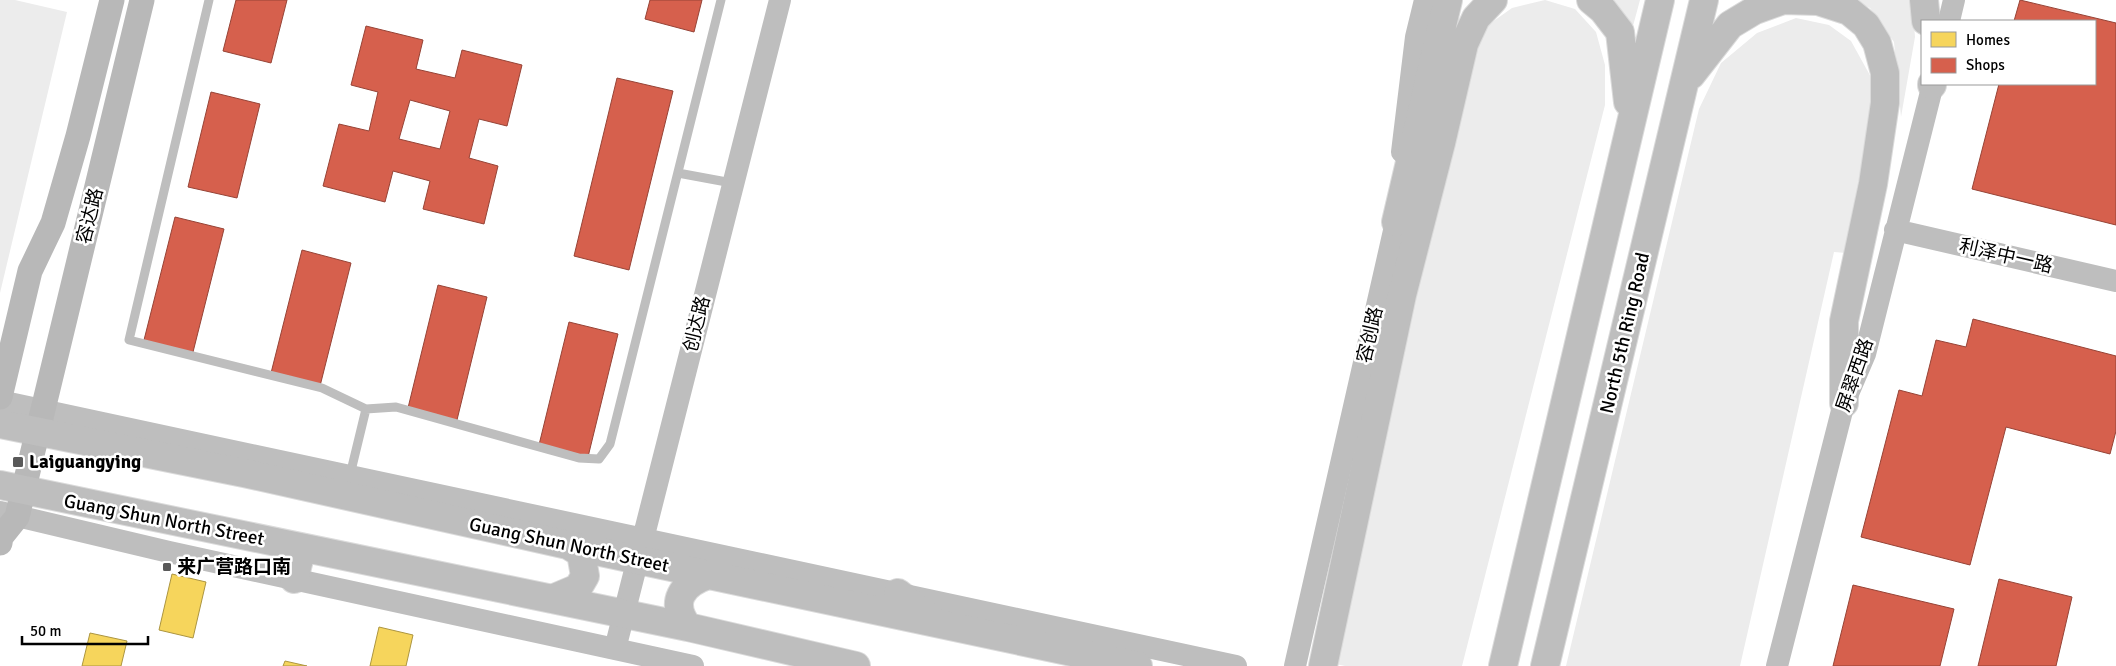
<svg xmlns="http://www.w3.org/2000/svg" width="2116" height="666" font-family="Signika,'Noto Sans SC',sans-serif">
<rect width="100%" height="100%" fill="#fff"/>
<path fill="#ececec" d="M0 0H15L67 12 0 293Z
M1545 0 1575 9 1596 32 1605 65V105L1462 666H1345L1336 664 1405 320 1469 64 1488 25 1512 8Z
M1604 0H1640L1630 37Z
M1853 0H1912L1915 37 1901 117 1894 42 1870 8Z
M1796 18 1829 25 1851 41 1872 79V135L1846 253 1834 252 1740 666H1566L1699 109 1721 63 1757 33Z"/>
<path fill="#f6d55c" stroke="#ac9540" d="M172 574 206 582 193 638 159 630Z
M379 627 413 635 406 666H370Z
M90 633 127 641 121 666H82Z
M285 661 307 666H283Z"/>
<path fill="#d6604d" stroke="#964336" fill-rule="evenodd" d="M236 0H287L271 63 223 51Z
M650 0H702L694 32 645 19Z
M2020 0 2116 23V225L1972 189 1999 84H2095V21H2014Z
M366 26 423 40 416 69 455 78 462 50 522 65 507 126 479 119 469 158 498 166 484 224 423 209 430 181 393 171 385 202 323 186 339 124 369 131 378 92 351 85ZM410 100 450 111 440 149 399 139Z
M617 78 673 91 629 270 574 256Z
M211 92 260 104 237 198 188 187Z
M175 217 224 229 192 356 143 344Z
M302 250 351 263 319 390 270 377Z
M438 285 487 297 456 424 407 412Z
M1973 319 2116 356V431L2110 454 2006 427 1970 565 1861 537 1899 390 1922 396 1936 340 1966 347Z
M569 322 618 334 587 461 538 449Z
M1999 579 2072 597 2056 666H1978Z
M1853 585 1954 609 1940 666H1833Z"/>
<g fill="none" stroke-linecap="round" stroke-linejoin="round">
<g stroke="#dbdbdb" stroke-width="30">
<path id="primary" d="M0 424 244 473 568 545 1138 666
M0 485 688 627 856 666
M294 579 302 548
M898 593 931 619
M552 599 578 588 585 576 581 553 568 545
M688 627C669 602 682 584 708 575"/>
</g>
<g stroke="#dbdbdb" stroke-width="30">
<path id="motorway" d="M1591 0 1603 10 1620 32 1628 102
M1924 0 1926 21
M1691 75 1730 25 1755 10 1783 0 1818 1 1849 11 1866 25 1877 43 1885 73V103L1873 184 1844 321V403
M1932 84V85
M1396 222 1448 0
M1323 666 1402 295 1441 143 1464 44 1476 18 1493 0
M1503 666 1660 0
M1545 666 1704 0"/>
</g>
<path stroke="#bebebe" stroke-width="9" d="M209 0 129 340 322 388 366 409 396 407 579 458 599 459 610 444 721 0
M678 173 732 183
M350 475 366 409"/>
<path stroke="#bebebe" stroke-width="22" d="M1949 21 1954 0
M1402 152 1416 37 1425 0
M1895 230 2116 281
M0 401 1236 666
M0 512 169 552 693 666
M615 649 780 0
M1295 666 1396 222 1397 206
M1777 666 1844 403 1865 354 1933 84"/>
<path stroke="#b8b8b8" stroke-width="25" d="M0 397 30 271 53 223 78 136 112 0
M0 543 1 537 17 517 142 0"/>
<use href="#primary" stroke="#bebebe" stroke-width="28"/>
<use href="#motorway" stroke="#bebebe" stroke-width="28"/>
</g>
<g fill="#595959" stroke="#fff" stroke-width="2">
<rect x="12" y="456" width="12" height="12" rx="2.5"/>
<rect x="162" y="562" width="10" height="10" rx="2.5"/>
</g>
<g text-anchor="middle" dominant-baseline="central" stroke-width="5" stroke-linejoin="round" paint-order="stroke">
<g font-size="19" fill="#000" stroke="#fff">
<text transform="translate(90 216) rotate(-76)">容达路</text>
<text transform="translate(2006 256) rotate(13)">利泽中一路</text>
<text transform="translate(697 324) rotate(-76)">创达路</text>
<text transform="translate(1625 333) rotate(-77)">North 5th Ring Road</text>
<text transform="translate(1370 335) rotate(-77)">容创路</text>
<text transform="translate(1855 375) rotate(-71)">屏翠西路</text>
<text transform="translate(164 520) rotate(11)">Guang Shun North Street</text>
<text transform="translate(569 545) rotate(12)">Guang Shun North Street</text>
</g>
<g font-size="19" font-weight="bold" fill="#000" stroke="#fff" text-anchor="start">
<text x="29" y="462">Laiguangying</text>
<text x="177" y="567">来广营路口南</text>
</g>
</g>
<rect x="1921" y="20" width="175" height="65" fill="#ffffff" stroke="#999999"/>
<rect x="1931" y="32" width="25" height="15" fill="#f6d55c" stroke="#999999"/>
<text x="1966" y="45" font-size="15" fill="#000000">Homes</text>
<rect x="1931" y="58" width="25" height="15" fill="#d6604d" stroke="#999999"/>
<text x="1966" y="70" font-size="15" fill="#000000">Shops</text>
<path d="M22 636v8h126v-8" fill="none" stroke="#000000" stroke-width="2.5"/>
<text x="30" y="636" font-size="15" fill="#000000" stroke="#ffffff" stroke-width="4" paint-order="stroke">50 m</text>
</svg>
